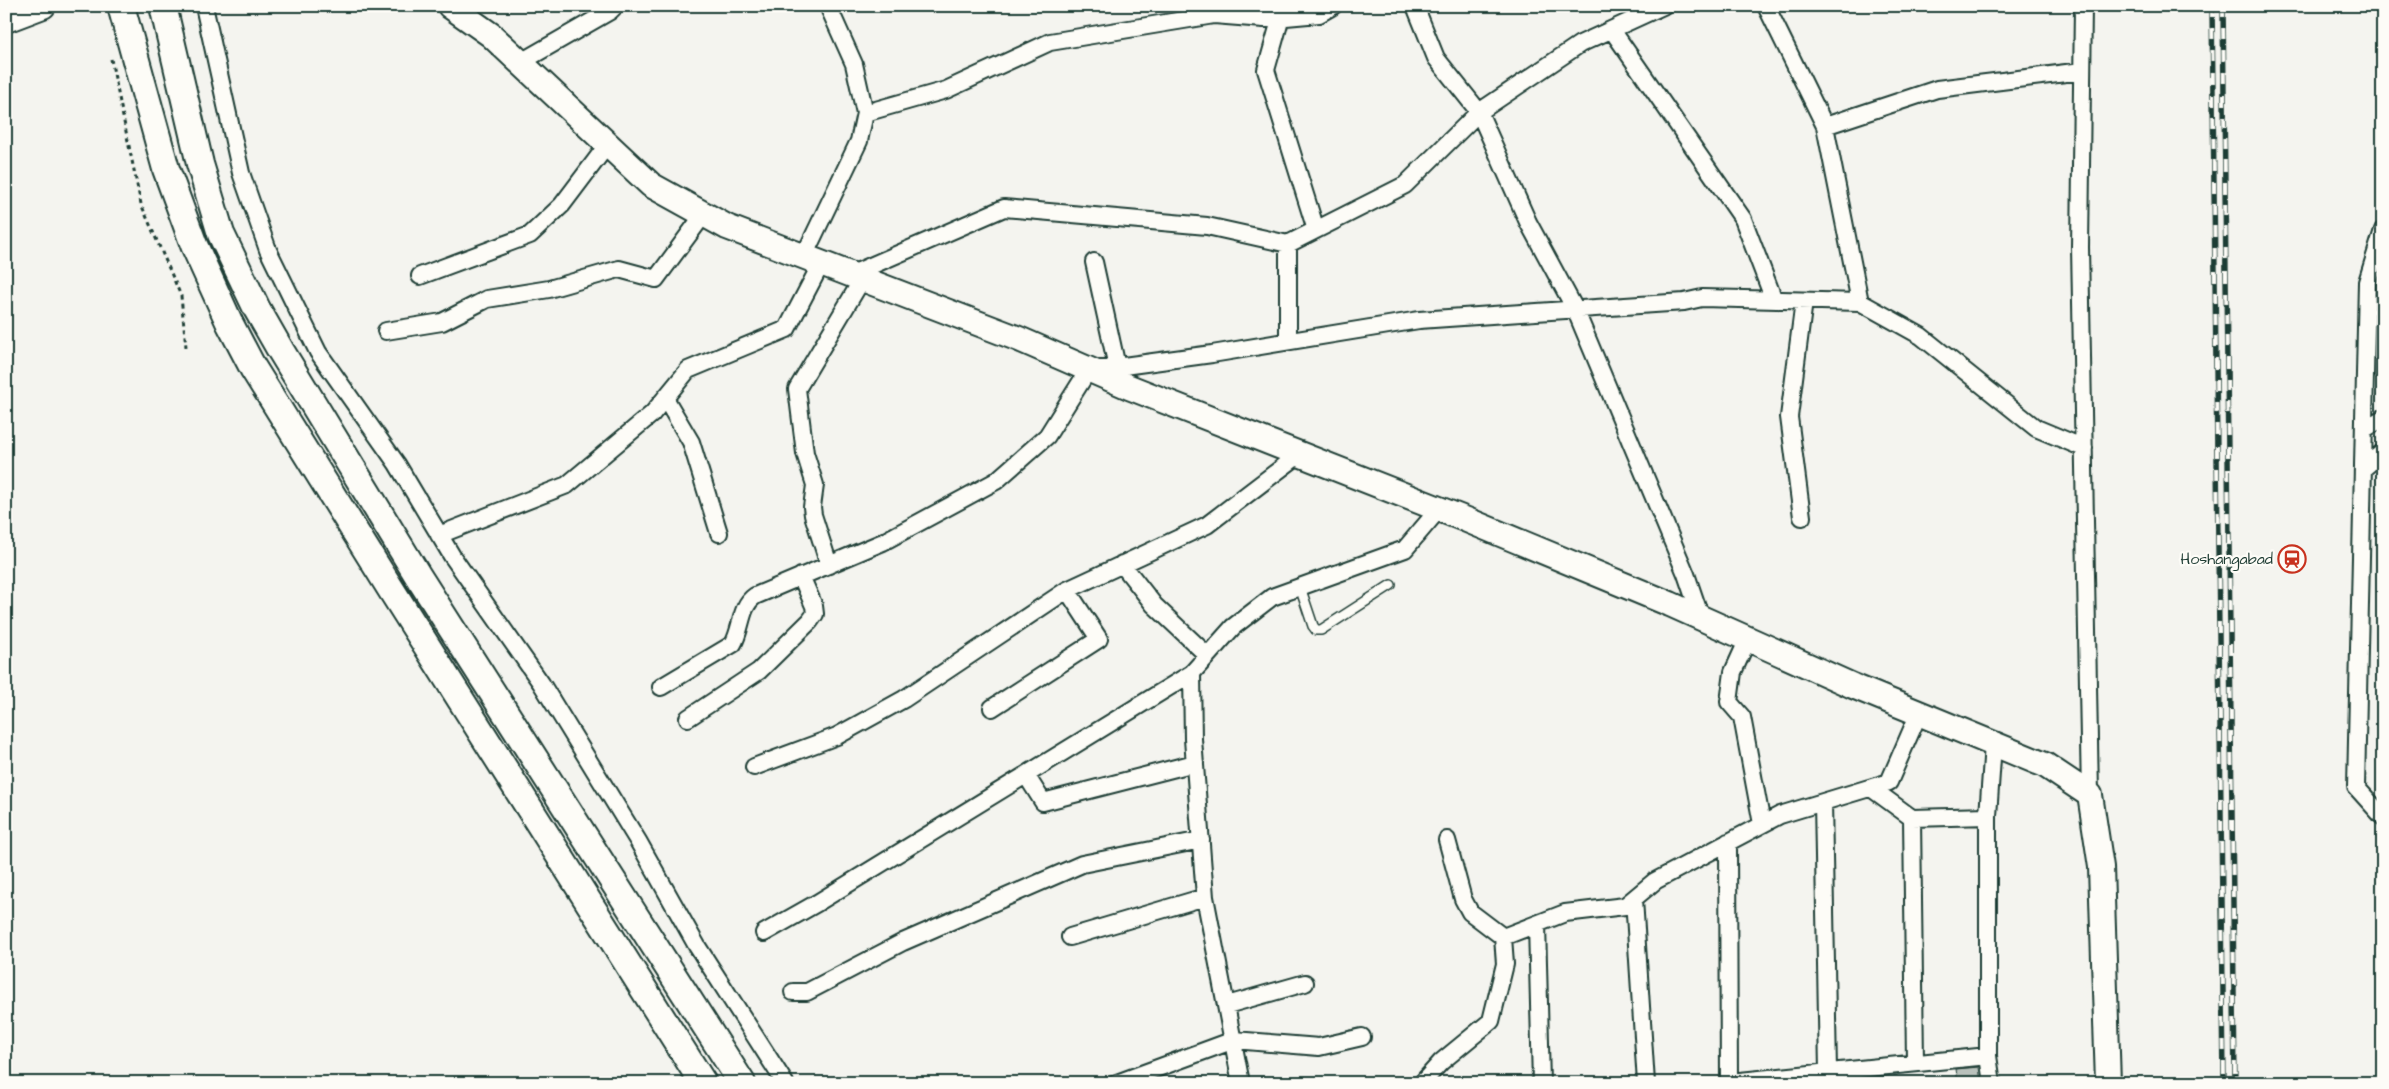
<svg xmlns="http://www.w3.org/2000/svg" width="2389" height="1089" font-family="'Architects Daughter',sans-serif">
<rect width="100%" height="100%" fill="#f4f4ef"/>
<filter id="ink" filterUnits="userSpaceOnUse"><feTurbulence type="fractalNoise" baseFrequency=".02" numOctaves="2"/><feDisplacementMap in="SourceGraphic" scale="10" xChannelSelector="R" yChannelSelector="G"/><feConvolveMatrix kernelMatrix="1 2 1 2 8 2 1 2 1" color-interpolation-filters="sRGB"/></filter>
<g filter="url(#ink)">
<path fill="#b9c1bb" stroke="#1f3d34" d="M1979 1067 1981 1083H1958L1956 1069Z"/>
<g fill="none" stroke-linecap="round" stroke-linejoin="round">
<g stroke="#1f3d34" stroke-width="12">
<path id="lane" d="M1300 587 1313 626 1316 630H1321L1391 585"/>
</g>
<g stroke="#1f3d34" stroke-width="20">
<path id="street" d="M204 6 241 173 268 250 318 352 397 464 452 556 541 683 638 841 697 946 785 1083
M1415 6 1436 58 1479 112 1528 222 1575 309 1686 574 1701 618
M1766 6 1825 126 1860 302
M2083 6 2080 247 2090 795
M1281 17 1266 70 1316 230
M1612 30 1743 219 1774 300
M521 62 610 11 615 6
M865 113 946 90 1050 42 1214 15 1264 19 1319 14 1333 6
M1825 126 1937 89 2082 71
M2383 230 2367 282 2356 787 2383 817
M804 256 859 141 865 113 854 64 828 6
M1094 262 1117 367
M852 274 1004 208 1207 226 1288 244 1405 185 1479 112 1580 44 1663 6
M420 276 530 235 562 205 608 144
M386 331 442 322 487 299 549 289 619 269 656 279 704 214
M1288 341V244
M1094 370 1212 354 1419 320 1684 302 1702 298 1860 302 1921 336 2036 428 2084 448
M665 398 691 442 719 533
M2365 429 2383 418
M2365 467 2383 452
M1802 517 1789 417 1804 301
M439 535 567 485 652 414 688 370 787 329 822 262
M1122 564 1154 605 1207 655
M829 565 813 515 812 507 815 485 805 453 797 389 863 278
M1748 639 1733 672 1729 702 1742 717 1762 824
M1192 673 1193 739 1205 897 1241 1083
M661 687 733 644C742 629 740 606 755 596L883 542 996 481 1047 436 1089 369
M992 708 1099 639 1067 590
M688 718 759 671 810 621 815 614 814 606 801 576
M754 767 837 736 904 699 1067 590 1207 525 1300 454
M1026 775 1043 802 1195 763
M1871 788 1912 818 1915 1062
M1823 802 1828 1071
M1912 818 1988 816
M1447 840 1463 899 1470 912 1503 937
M1728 842 1729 1083
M1634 899 1646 1083
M1537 924 1541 1083
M764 933 817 903 1192 673 1233 627 1272 597 1405 549 1439 509
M1070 937 1205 897
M793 992H807L903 942 1082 864 1201 840
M1227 1005 1305 983
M1988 1056V816L1993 744
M1730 1082 1988 1056 1992 1083
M1117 1083 1234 1040 1319 1047 1362 1037
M1422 1083 1441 1062 1491 1021 1505 964 1503 937 1565 913 1625 906 1655 881 1780 815 1889 782 1919 713"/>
</g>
<g stroke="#1f3d34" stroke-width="28">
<path id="secondary" d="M450 6 491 35 651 185 727 227 1019 339 1129 387 1467 520 1670 604 1853 686 2045 765 2090 795 2101 867 2108 1083
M6 20 43 6"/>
</g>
<g stroke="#1f3d34" stroke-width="30">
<path id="primary" d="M121 6 166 169 194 245 230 324 253 368 392 591 703 1083
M163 6 200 164 221 234 257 309 281 351 418 576 742 1083"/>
</g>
<path stroke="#1f3d34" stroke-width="3" stroke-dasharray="4 4" stroke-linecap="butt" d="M111 59 141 204 181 296 186 347"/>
<use href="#lane" stroke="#fdfcf7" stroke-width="9"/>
<use href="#street" stroke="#fdfcf7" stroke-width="16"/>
<use href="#secondary" stroke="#fdfcf7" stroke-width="24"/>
<use href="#primary" stroke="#fdfcf7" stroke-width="26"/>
<g stroke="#1f3d34" stroke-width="5.5">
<path id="rail" d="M2212 6 2224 1083
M2223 6 2235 1083"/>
</g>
<use href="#rail" stroke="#fdfcf7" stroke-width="4" stroke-dasharray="11" stroke-linecap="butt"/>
</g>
</g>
<defs>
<g id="station-ring" transform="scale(1.4375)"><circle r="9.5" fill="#fdfcf7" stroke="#c8321e" stroke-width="1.5"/><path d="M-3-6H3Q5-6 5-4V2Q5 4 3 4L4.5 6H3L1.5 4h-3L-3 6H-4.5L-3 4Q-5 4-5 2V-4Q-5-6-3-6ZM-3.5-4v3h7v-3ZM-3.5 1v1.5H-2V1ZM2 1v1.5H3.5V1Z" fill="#c8321e"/></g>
</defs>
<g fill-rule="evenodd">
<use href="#station-ring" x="2292" y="559"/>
</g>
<g text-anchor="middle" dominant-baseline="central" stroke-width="4.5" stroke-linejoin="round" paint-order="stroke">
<g font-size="16" fill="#1f3d34" stroke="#fdfcf7" text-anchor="end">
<text x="2273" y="559">Hoshangabad</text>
</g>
</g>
<rect width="2389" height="1089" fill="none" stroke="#fdfcf7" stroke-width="25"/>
<rect x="12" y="12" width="2364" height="1064" fill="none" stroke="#1f3d34" stroke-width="2" filter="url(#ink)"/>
</svg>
